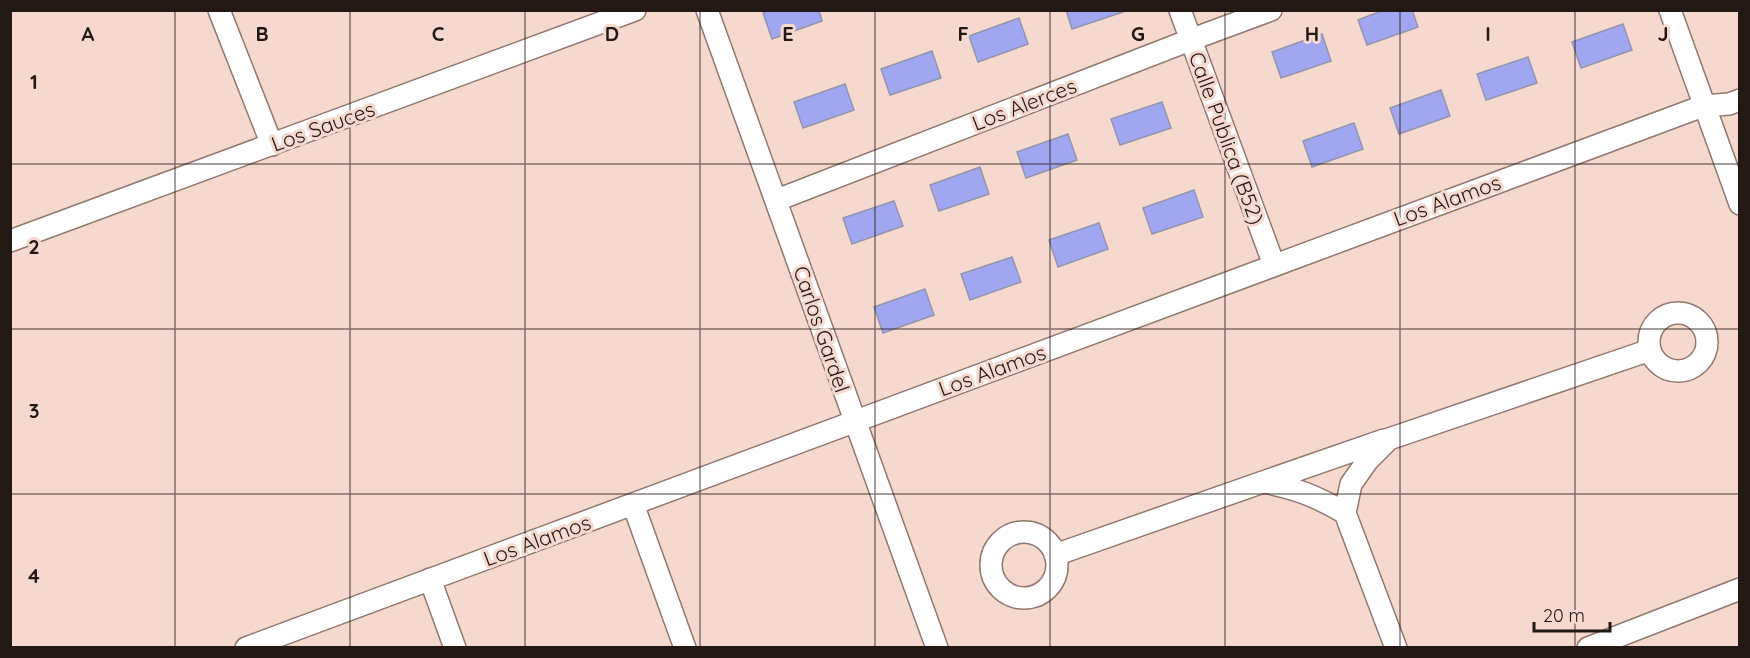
<svg xmlns="http://www.w3.org/2000/svg" width="1750" height="658" font-family="Quicksand,sans-serif">
<rect width="100%" height="100%" fill="#f5d9ce"/>
<path fill="#a1a6f0" stroke="#9395ad" stroke-width="1.5" d="M770 10H819L822 21 772 39 763 13Z
M1066 10H1122L1123 12 1072 29Z
M1384 10H1412L1418 27 1367 45 1358 20Z
M1019 18 1028 44 978 62 969 36Z
M1623 24 1632 50 1581 68 1572 42Z
M1322 34 1331 61 1281 78 1272 52Z
M932 51 941 78 890 95 881 69Z
M1528 57 1537 83 1486 100 1477 74Z
M845 84 854 110 803 128 794 102Z
M1441 90 1450 116 1399 134 1390 108Z
M1162 102 1171 128 1120 145 1111 119Z
M1354 123 1363 149 1312 167 1303 141Z
M1068 134 1077 160 1026 178 1017 152Z
M980 167 989 194 939 211 930 185Z
M1194 190 1203 217 1152 234 1143 208Z
M894 201 903 226 852 244 843 218Z
M1099 223 1108 249 1058 267 1049 240Z
M1012 257 1021 282 970 300 961 274Z
M925 289 934 315 883 333 874 307Z"/>
<g fill="none" stroke-linecap="round" stroke-linejoin="round">
<g stroke="#92786f" stroke-width="24">
<path id="street" d="M219 10 272 145
M707 10 937 648
M1180 10 1274 265
M1670 10 1740 204
M777 200 1190 40 1271 10
M10 241 635 10
M1649 342a29 29 0 1 1 58 0a29 29 0 1 1-58 0Z
M1263 482 1384 440
M633 504 685 648
M991 565a33 33 0 1 1 66 0a33 33 0 1 1-66 0Z
M1055 555 1263 482C1295 488 1316 496 1345 513
M430 579 455 648
M246 648 1703 106 1729 104 1740 100
M1396 648 1345 513 1351 484 1368 460 1389 439 1650 350
M1588 648 1740 589"/>
</g>
<use href="#street" stroke="#fff" stroke-width="21"/>
</g>
<path fill="none" stroke="#221814" stroke-width="1.5" stroke-opacity="0.55" d="M175 10V648M350 10V648M525 10V648M700 10V648M875 10V648M1050 10V648M1225 10V648M1400 10V648M1575 10V648M10 164H1740M10 329H1740M10 494H1740"/>
<g text-anchor="middle" dominant-baseline="central" stroke-width="6" stroke-linejoin="round" paint-order="stroke">
<g font-size="21" fill="#221814" stroke="#f5d9ce">
<text transform="translate(1024 104) rotate(-21)">Los Alerces</text>
<text transform="translate(323 126) rotate(-20)">Los Sauces</text>
<text transform="translate(1227 138) rotate(70)">Calle Publica (B52)</text>
<text transform="translate(1447 200) rotate(-20)">Los Alamos</text>
<text transform="translate(822 329) rotate(71)">Carlos Gardel</text>
<text transform="translate(992 370) rotate(-20)">Los Alamos</text>
<text transform="translate(537 540) rotate(-20)">Los Alamos</text>
</g>
</g>
<g font-size="20" text-anchor="middle" font-weight="bold" fill="#221814" stroke="#f5d9ce" stroke-width="6" stroke-linejoin="round" paint-order="stroke">
<text x="88" y="41">A</text>
<text x="262" y="41">B</text>
<text x="438" y="41">C</text>
<text x="612" y="41">D</text>
<text x="788" y="41">E</text>
<text x="963" y="41">F</text>
<text x="1138" y="41">G</text>
<text x="1312" y="41">H</text>
<text x="1488" y="41">I</text>
<text x="1663" y="41">J</text>
<text x="34" y="89">1</text>
<text x="34" y="254">2</text>
<text x="34" y="418">3</text>
<text x="34" y="583">4</text>
</g>
<rect width="1750" height="658" fill="none" stroke="#221814" stroke-width="24"/>
<path d="M1534 622v9h76v-9" fill="none" stroke="#221814" stroke-width="3"/>
<text x="1543" y="622" font-size="18" fill="#221814" stroke="#f5d9ce" stroke-width="4.5" paint-order="stroke">20 m</text>
</svg>
